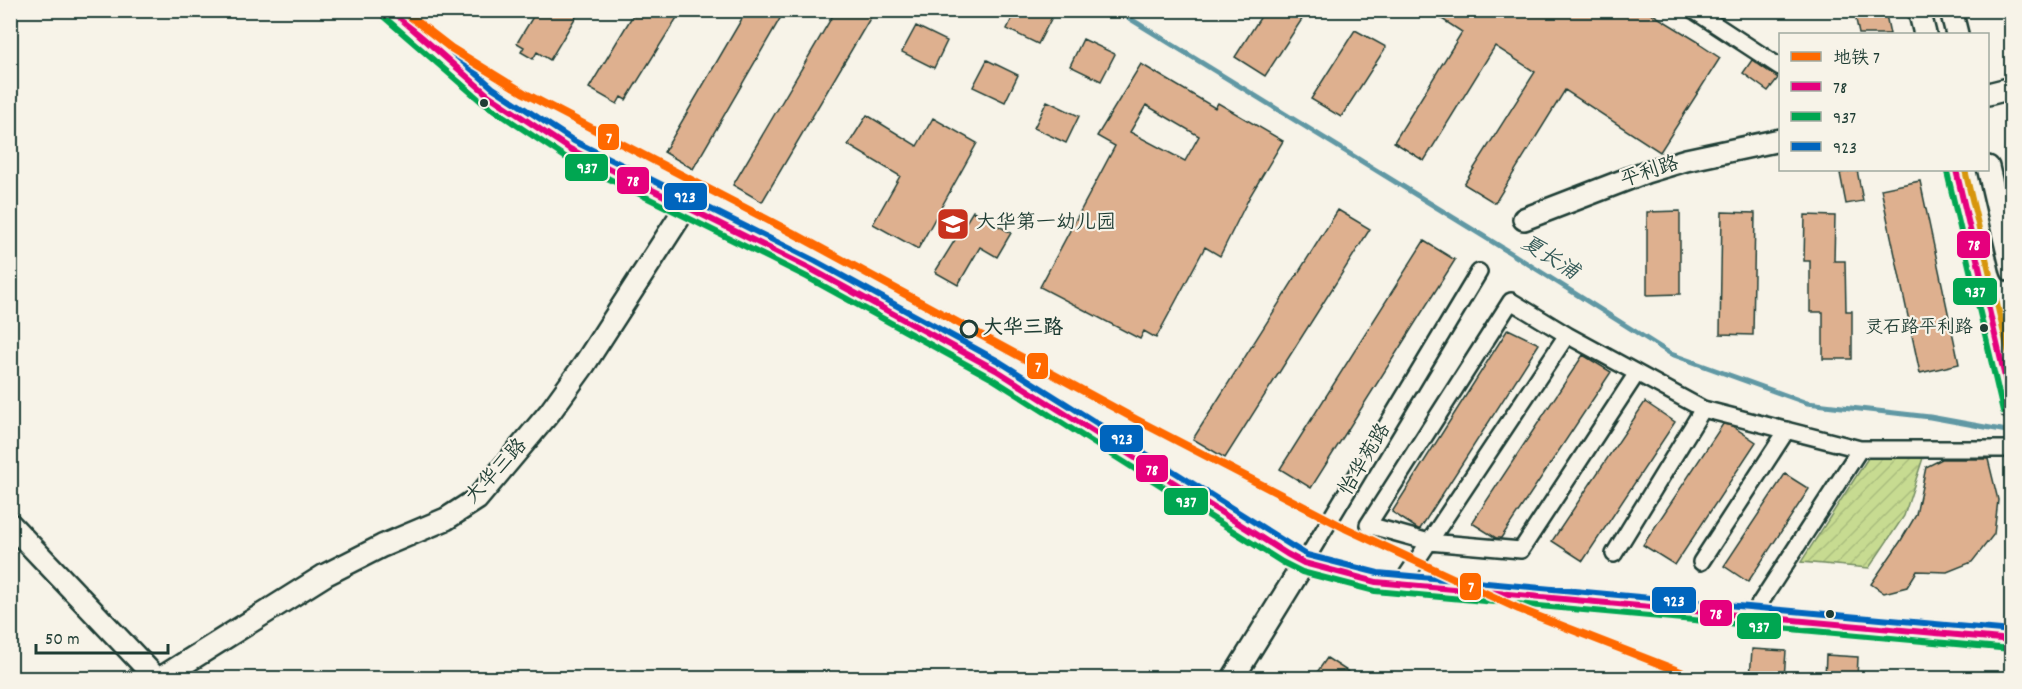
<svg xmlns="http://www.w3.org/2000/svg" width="2022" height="689" font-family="Dekko,'LXGW WenKai TC',sans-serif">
<defs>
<pattern id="garden-furrows" width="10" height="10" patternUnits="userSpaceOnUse" patternTransform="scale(1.5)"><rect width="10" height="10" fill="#c7db91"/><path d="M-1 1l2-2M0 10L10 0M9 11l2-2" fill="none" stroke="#aabd7e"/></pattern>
</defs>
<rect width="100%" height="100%" fill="#f7f3e8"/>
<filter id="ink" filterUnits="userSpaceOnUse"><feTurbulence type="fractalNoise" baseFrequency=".0167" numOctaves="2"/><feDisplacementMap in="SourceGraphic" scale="12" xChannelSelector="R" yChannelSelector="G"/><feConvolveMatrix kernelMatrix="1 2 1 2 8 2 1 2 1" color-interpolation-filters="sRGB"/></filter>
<g filter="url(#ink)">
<path fill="url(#garden-furrows)" stroke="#738c62" stroke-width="1.5" d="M1868 458H1923L1904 516 1869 568 1801 562Z"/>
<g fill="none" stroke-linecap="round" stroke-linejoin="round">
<path stroke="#6198a4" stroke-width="5" d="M1116 10 1514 255 1671 354 1807 403 1930 417 2007 431"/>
</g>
<path fill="#deb08f" stroke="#1f3d34" stroke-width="1.5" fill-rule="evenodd" d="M537 10H580L550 60 537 52 533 59 521 52 524 47 517 43Z
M636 10H669L678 16 626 100 621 97 617 104 589 88Z
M747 10H785L693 169 664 152Z
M836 10H875L762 202 733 185Z
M1016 10H1038L1052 17 1038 44 1007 29Z
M1265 10H1308L1265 76 1235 57Z
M1428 10H1646L1700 43 1699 44 1720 58 1660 152 1565 90 1495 203 1464 184 1535 72 1495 46 1424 161 1394 142 1462 32Z
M1854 10H1885L1890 34H1859Z
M916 26 947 41 934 68 902 52Z
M1355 30 1386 47 1341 117 1311 99Z
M1083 39 1115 54 1101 81 1070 66Z
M987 60 1018 75 1005 102 973 87Z
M1752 60 1778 78 1768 91 1743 73Z
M1141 64 1215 108 1218 103 1283 141 1250 196 1220 256 1205 247 1156 338 1144 331 1140 339 1040 287 1115 146 1097 136ZM1146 105 1199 136 1185 161 1130 132Z
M1047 101 1079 116 1066 143 1034 128Z
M867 115 917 146 933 118 977 143 918 249 873 224 900 176 848 145Z
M1857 170 1863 201 1846 204 1840 173Z
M1920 181 1959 364 1920 373 1881 189Z
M1338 210 1370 229 1225 458 1193 439Z
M973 211 1011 233 997 257 980 247 958 285 935 272Z
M1680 211V294L1647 295V212Z
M1722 212 1755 213 1753 335 1720 334Z
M1805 215 1835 216 1834 261H1845L1846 311H1852V359H1823V312H1810V261H1804Z
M1424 241 1455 260 1311 488 1280 469Z
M1508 329 1539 344 1420 529H1418L1392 512Z
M1583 355 1611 372 1501 538H1496L1472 523Z
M1645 402 1675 422 1583 561 1552 541Z
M1723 424 1732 426 1756 442 1675 565 1643 545Z
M1942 459H1988L1998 500 1994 534 1972 562 1947 572 1917 571 1907 587 1884 593 1871 584 1900 542 1916 515 1926 467Z
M1785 474 1809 489 1748 582 1724 566Z
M1752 649 1786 651 1784 678H1750Z
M1826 655 1858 657 1857 678H1825Z
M1327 658 1358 678H1313Z"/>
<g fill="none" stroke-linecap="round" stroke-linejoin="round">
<g stroke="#1f3d34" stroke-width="20">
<path id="street" d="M1693 10 1780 67
M1567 335 1511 301 1368 525 1429 542 1521 550 1637 373
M1614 554 1703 409
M1701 562 1787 430
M1304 563 1479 272
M1401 584 1567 335 1703 409 1860 449H2012
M1751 617 1860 449"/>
</g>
<g stroke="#1f3d34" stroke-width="26">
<path id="secondary" d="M390 10 488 95 570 149 811 269 996 370 1287 554 1304 563 1376 582 2012 640
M1919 10 1925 34
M1951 10 1957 34
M1988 94 2012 88
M1988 167 2012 271
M1956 170 2012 409
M1524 219 1646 172 1686 160 1780 140
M10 524 156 678
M161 678 325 575 382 546 446 519 477 499 550 412 584 365 686 207
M1233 678 1304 563"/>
</g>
<use href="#street" stroke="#f7f3e8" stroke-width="15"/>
<use href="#secondary" stroke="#f7f3e8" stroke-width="21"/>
<g stroke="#f7f3e8" stroke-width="10">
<path id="bus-1" d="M391 10 488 95 570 149 811 269 996 370 1287 554 1304 563 1376 582 2012 640
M1956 170 2012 407"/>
</g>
<g stroke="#f7f3e8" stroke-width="10">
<path id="bus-2" d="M384 17 482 102 565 157 807 277 991 378 1282 562 1302 572 1375 591 2011 649
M1947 172 2003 411"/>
</g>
<g stroke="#f7f3e8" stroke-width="10">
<path id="bus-3" d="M404 10 493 88 574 141 815 261 1000 362 1292 546 1307 555 1378 573 2012 631"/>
</g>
<g stroke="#f7f3e8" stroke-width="10">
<path id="bus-4" d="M1965 170 2012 367"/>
</g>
<use href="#bus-1" stroke="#e5007d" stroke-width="6"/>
<use href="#bus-2" stroke="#00a651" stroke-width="6"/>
<use href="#bus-3" stroke="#0065bd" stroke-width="6"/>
<use href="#bus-4" stroke="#d79608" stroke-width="6"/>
<g stroke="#f7f3e8" stroke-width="12">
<path id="metro-1" d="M402 10 451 48 524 93 793 233 1137 420 1345 528 1519 609 1696 678"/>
</g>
<use href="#metro-1" stroke="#ff6900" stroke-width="8"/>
</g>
</g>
<defs>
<g id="school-square" transform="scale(1.725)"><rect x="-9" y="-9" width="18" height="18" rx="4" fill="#c8321e" stroke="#f7f3e8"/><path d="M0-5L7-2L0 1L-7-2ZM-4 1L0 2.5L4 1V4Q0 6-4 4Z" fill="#fff"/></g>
</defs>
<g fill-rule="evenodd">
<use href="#school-square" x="953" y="224"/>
</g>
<g fill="#1f3d34" stroke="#f7f3e8" stroke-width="2">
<circle cx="484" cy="103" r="5"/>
<circle cx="1984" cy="328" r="5"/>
<circle cx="1830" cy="614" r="5"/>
</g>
<circle fill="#f7f3e8" stroke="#1f3d34" stroke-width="3" cx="969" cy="329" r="8"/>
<g text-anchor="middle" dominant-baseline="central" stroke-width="4.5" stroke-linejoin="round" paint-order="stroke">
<g font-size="18" fill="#1f3d34" stroke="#f7f3e8" text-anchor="end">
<text x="1973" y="328">灵石路平利路</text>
</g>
<g font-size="20" fill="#1f3d34" stroke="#f7f3e8">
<text transform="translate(1650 173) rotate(-18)">平利路</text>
<text transform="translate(1366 460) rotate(-59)">怡华苑路</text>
<text transform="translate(497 472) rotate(-47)">大华三路</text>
</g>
<g font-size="20" fill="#1f3d34" stroke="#f7f3e8" text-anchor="start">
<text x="976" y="224">大华第一幼儿园</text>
</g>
<g font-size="20" font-weight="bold" fill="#1f3d34" stroke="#f7f3e8" text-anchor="start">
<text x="983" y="329">大华三路</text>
</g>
<g font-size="21" font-style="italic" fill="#355b59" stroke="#f7f3e8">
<text transform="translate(1549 259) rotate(32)">夏长浦</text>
</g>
</g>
<g stroke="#f7f3e8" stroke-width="2">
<rect x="597" y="123" width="23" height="28" rx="6" fill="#ff6900"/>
<rect x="564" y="153" width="45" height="29" rx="6" fill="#00a651"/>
<rect x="616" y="166" width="34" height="29" rx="6" fill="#e5007d"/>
<rect x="663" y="182" width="45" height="29" rx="6" fill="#0065bd"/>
<rect x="1956" y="230" width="35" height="29" rx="6" fill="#e5007d"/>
<rect x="1952" y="277" width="46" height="29" rx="6" fill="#00a651"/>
<rect x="1026" y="352" width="23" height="28" rx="6" fill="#ff6900"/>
<rect x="1099" y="424" width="45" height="29" rx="6" fill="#0065bd"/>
<rect x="1135" y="454" width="34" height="29" rx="6" fill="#e5007d"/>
<rect x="1163" y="487" width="46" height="29" rx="6" fill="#00a651"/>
<rect x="1459" y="572" width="23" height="29" rx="6" fill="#ff6900"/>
<rect x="1651" y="586" width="46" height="28" rx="6" fill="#0065bd"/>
<rect x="1699" y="599" width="34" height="28" rx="6" fill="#e5007d"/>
<rect x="1736" y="612" width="46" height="28" rx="6" fill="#00a651"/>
</g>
<g font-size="16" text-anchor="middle" font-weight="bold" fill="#fff">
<text x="609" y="143">7</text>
<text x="587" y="173">937</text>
<text x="633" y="186">78</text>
<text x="685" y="202">923</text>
<text x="1974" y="250">78</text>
<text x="1975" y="297">937</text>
<text x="1038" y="372">7</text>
<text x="1122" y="444">923</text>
<text x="1152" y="475">78</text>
<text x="1186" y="507">937</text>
<text x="1471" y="592">7</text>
<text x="1674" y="606">923</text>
<text x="1716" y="619">78</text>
<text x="1759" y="632">937</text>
</g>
<rect width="2022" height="689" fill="none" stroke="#f7f3e8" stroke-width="36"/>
<rect x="18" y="18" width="1986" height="653" fill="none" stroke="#1f3d34" stroke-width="2" filter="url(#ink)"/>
<rect x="1779" y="33" width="210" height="138" fill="#f7f3e8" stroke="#a1aaa0" stroke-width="1.5"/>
<rect x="1791" y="52" width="30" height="9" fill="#ff6900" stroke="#a1aaa0" stroke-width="1.5"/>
<text x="1833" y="63" font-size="18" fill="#1f3d34">地铁 7</text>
<rect x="1791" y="82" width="30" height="9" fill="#e5007d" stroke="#a1aaa0" stroke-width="1.5"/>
<text x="1833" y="93" font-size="18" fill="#1f3d34">78</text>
<rect x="1791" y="112" width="30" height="9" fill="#00a651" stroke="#a1aaa0" stroke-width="1.5"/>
<text x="1833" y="123" font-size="18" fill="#1f3d34">937</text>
<rect x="1791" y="142" width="30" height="9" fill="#0065bd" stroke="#a1aaa0" stroke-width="1.5"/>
<text x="1833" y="153" font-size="18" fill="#1f3d34">923</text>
<path d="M36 644v9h132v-9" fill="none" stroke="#1f3d34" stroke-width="3"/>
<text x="45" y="644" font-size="18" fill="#1f3d34" stroke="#f7f3e8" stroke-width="4.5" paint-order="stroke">50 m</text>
</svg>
